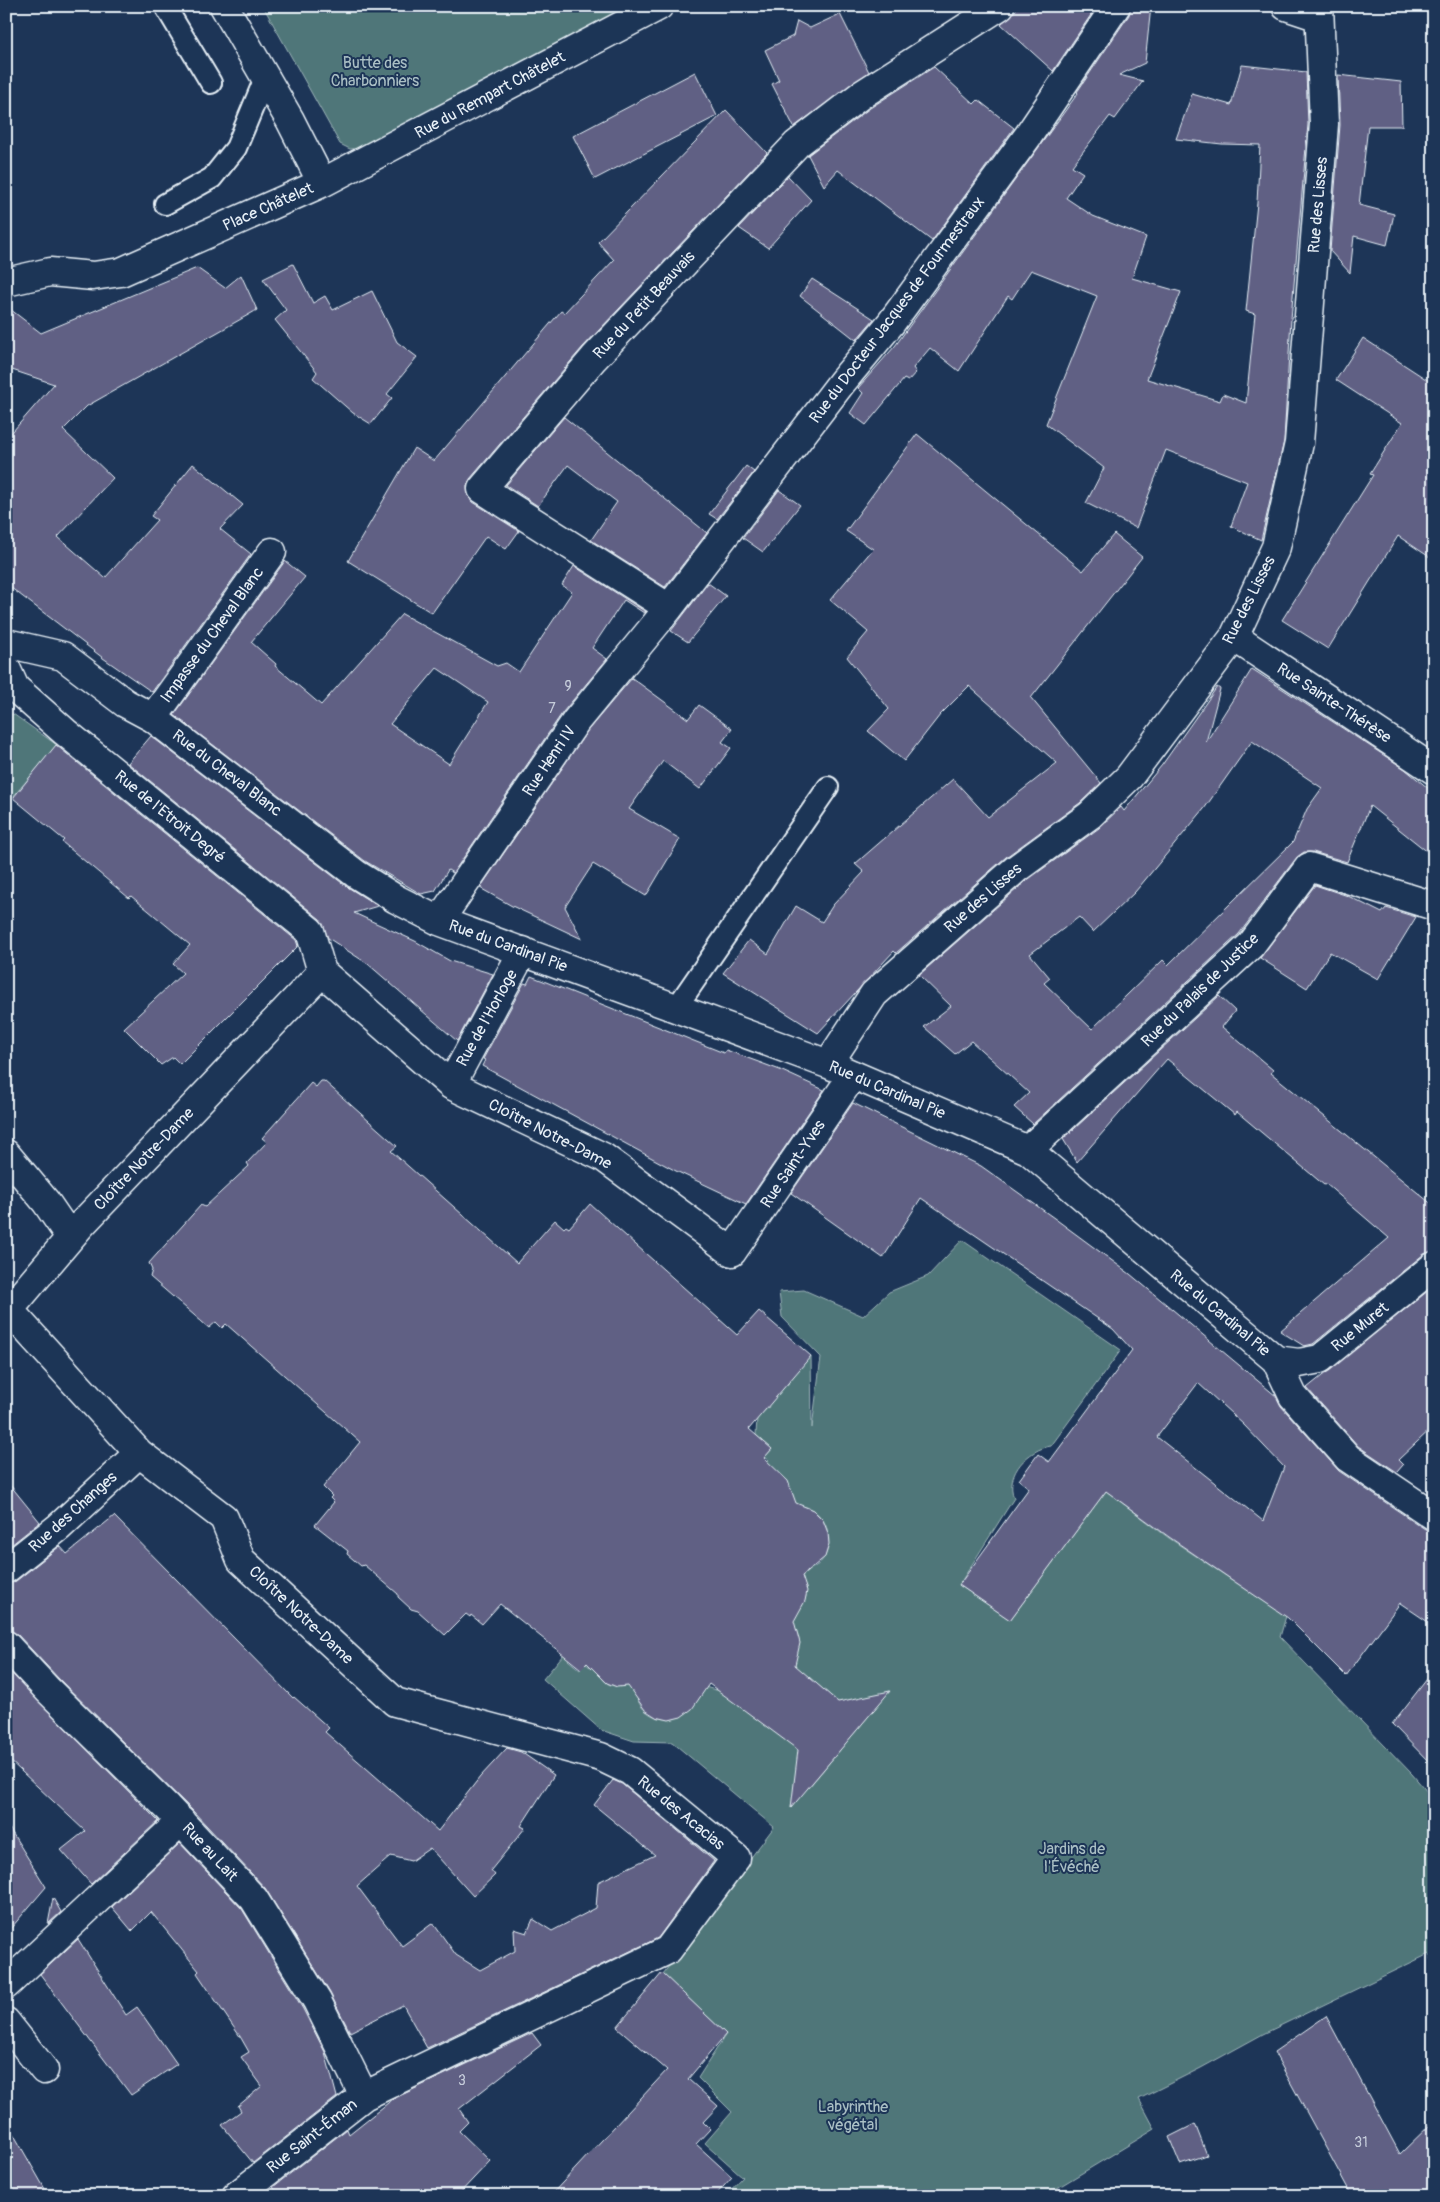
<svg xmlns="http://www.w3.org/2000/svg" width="1440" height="2202" font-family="Pangolin,sans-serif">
<rect width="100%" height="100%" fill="#1d3557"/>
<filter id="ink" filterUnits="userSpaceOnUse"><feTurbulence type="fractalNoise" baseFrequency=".02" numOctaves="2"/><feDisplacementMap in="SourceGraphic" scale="10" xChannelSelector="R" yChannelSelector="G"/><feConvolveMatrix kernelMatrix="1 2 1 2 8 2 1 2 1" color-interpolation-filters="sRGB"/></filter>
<g filter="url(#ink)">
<path fill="#507679" stroke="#9cb4b8" d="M263 6H645L364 148 350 149 340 144Z
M13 714 57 745 6 805V715Z
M962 1240 1121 1350 1051 1446C1029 1449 1004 1474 1014 1498L959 1585 1010 1620 1106 1491 1169 1538 1286 1616 1280 1637 1412 1774 1434 1800V1965L1429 1954 1263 2034 1201 2068 1139 2099 1155 2129 1044 2196H725L743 2177 705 2143 732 2112 698 2078 726 2034 663 1974 774 1827 672 1742 634 1741 601 1730 543 1679 568 1649 573 1653 568 1660 580 1670 586 1664 590 1667 598 1657C596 1684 614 1694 636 1679 627 1724 693 1737 701 1686L716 1690 726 1689 804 1748 809 1787 877 1706C867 1697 852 1696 843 1706L793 1664C801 1648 802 1633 789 1620 806 1604 815 1590 794 1572 842 1573 838 1507 796 1505 788 1481 787 1469 758 1472L769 1460 765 1457 772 1449 756 1435 757 1417 769 1407 768 1405 783 1386 785 1387 789 1383 787 1381 811 1356 812 1428 821 1357 782 1317 779 1292 804 1290 863 1316 889 1292 928 1276Z"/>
<path fill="#606084" stroke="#e8f1f8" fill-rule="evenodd" d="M1020 6H1097L1053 71 1001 24Z
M1131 6H1151L1145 63 1119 75 1143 81 1115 119 1110 116 1072 166 1083 173 1066 198 1093 216 1146 237 1132 278 1181 292 1147 379 1220 401 1223 394 1246 403 1255 314 1246 311 1257 203 1260 145 1222 144 1176 139 1192 94 1231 105 1242 65 1306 72 1308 124 1291 319 1284 441 1261 540 1231 526 1247 482 1166 450 1136 528 1086 503 1104 468 1046 424 1097 296 1031 270 1012 299 1008 296 959 371 930 348 913 368 916 372 908 381 904 379 866 425 850 413 863 393 858 388 895 346 1078 93 1077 92 1129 15Z
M840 14 869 72 794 127 772 84 779 80 765 50 793 36 797 21 810 28Z
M934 67 974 104 978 100 1014 128 932 241 838 170 824 186 808 155 870 108Z
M695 72 717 116 595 179 573 136Z
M1338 75 1401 82 1402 126H1368L1359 205 1394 214 1387 245 1354 236 1350 273 1330 251 1340 125Z
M726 110 767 153 583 347 470 479 467 486 468 495 473 502 519 531 506 549 486 536 432 613 348 561 414 448 434 461 561 311 564 313 614 260 598 242Z
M788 176 811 200 768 248 739 228Z
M293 264 313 303 325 296 333 310 372 291 397 342 417 357 387 394 392 398 371 424 353 413 313 378 317 372 275 320 286 310 263 279Z
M197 268 225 288 241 275 257 310 87 406 63 430 113 478 58 537 105 578 157 520 151 516 193 464 243 505 220 529 251 554 152 692 103 658 6 584V439L54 384 6 368V306L41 333Z
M812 279 874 319 856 340 800 296Z
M1363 338 1429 381 1434 373V560L1398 536 1328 649 1282 620 1373 475 1370 474 1402 423 1336 380Z
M564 417 707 533 665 587 591 540 617 502 568 465 538 506 506 485Z
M917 434 1083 571 1114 534 1142 557 1031 698 1101 783 1080 803 1006 857 896 953 894 951 818 1033 723 973 749 940 768 954 796 906 822 922 833 905 864 872 855 864 953 779 988 817 1057 763 969 686 940 715 904 761 868 731 889 709 847 657 868 632 830 600 873 549 846 531Z
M746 466 754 472 717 519 709 514Z
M779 490 800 505 763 552 743 538Z
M285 561 305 577 251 642 276 664 275 666 321 705 402 614 497 666 506 663 519 672 572 592 562 585 574 566 646 612 644 613 624 600 592 648 607 659 563 712 453 873 448 870 435 891 421 894 365 861 174 715ZM437 668 488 702 449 764 390 724Z
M708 583 726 596 688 642 671 631Z
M1252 669 1405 769 1434 793V857L1370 806 1347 862 1313 852H1304L1297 857 1239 934 1033 1124 1014 1107 1029 1093 971 1041 955 1054 924 1027 951 1006 919 975 1026 881 1099 828 1121 807 1124 811 1162 765 1217 687 1220 689 1206 742ZM1252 741 1322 788 1307 809 1293 842 1168 965 1163 960 1092 1029 1044 983 1050 978 1030 954 1079 917 1093 932 1135 892 1204 809Z
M632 678 688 719 699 705 732 729 722 742 731 748 700 789 663 761 629 809 680 839 646 896 593 864 565 907 582 939 512 906 480 888 588 730Z
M151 736 346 886 378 906 354 913 415 941 450 961 493 974 457 1041 368 964 328 938 320 919 128 763Z
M56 745 296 940 298 946 180 1064 173 1057 161 1065 124 1028 183 973 173 964 190 945 131 896 129 898 62 842 64 840 13 798Z
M1315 885 1348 896 1382 913 1386 908 1416 917 1378 979 1330 952 1307 988 1260 958Z
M531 976 724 1053 726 1050 780 1070 824 1090 746 1204 676 1171 482 1066 485 1060 483 1059 524 983 527 984Z
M1219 996 1235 1011 1222 1027 1273 1070 1271 1073 1434 1206V1251L1424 1254 1313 1344 1304 1346 1280 1331 1389 1238 1326 1184 1324 1185 1237 1112 1235 1115 1167 1059 1077 1162 1063 1139Z
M321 1081H324L397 1146 391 1151 517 1263 555 1220 564 1228 566 1226 569 1228 590 1204 737 1335 759 1311 811 1356 749 1429 772 1449 764 1458 788 1481 796 1503 813 1510 823 1520 828 1533 829 1544 825 1557 802 1576 807 1591 805 1601 794 1621 800 1643 795 1665 838 1702 890 1691 791 1808 798 1750 709 1684 692 1709 681 1717 669 1720 656 1717 645 1710 628 1686 617 1687 607 1683 587 1663 581 1669 500 1604 482 1624 471 1615 470 1617 466 1614 445 1635 418 1611 411 1609 398 1597V1594L364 1565 361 1566 347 1554 348 1551 315 1525 334 1502 330 1498 332 1496 323 1487 360 1442 226 1324 222 1328 216 1322 209 1328 150 1277 152 1270 149 1263 201 1205 205 1207 249 1166 247 1163 267 1142 262 1138 311 1083 316 1087Z
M853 1103 981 1166 1054 1218 1130 1274 1276 1396 1281 1406 1339 1471 1425 1529 1434 1531V1626L1400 1603 1346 1676 1288 1618 1169 1537 1106 1491 1010 1620 959 1585 1029 1488 1019 1480 1038 1454 1049 1462 1132 1350 1113 1329 921 1198 883 1258 791 1193ZM1198 1383 1244 1425 1284 1467 1263 1521 1157 1437Z
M1434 1286V1426L1398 1460 1403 1465 1397 1472 1358 1446 1307 1388Z
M6 1480 40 1522 6 1549Z
M114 1516 293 1698 294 1697 329 1728 325 1732 438 1831 480 1777 507 1748 521 1752 554 1775 521 1826 525 1828 491 1870 495 1875 473 1896 430 1848 411 1861 391 1856 357 1886 402 1946 433 1923 456 1955 480 1970 515 1951 514 1929 527 1933 533 1919 552 1931 596 1908 598 1882 655 1855 594 1805 613 1780 622 1784 714 1861 658 1938 427 2048 403 2005 350 2032 330 1993 265 1888 192 1810 59 1679 17 1634 6 1630V1584L16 1581 60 1546 67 1554Z
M6 1668 158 1821 91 1884 61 1850 85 1831 6 1757Z
M1434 1670V1767L1392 1724Z
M6 1823 46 1887 6 1934Z
M180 1843 242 1909 303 2009 325 2052 337 2097 253 2163 222 2125 241 2111 238 2106 262 2086 241 2057 249 2052 241 2038 197 1973 199 1971 151 1912 132 1931 112 1907Z
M53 1898 61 1912 48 1924Z
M78 1939 126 2015 137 2007 177 2064 131 2095 40 1974Z
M662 1973 726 2034 688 2079 718 2106 703 2122 710 2129 696 2144 732 2177 715 2196H550L667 2070 617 2027Z
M1326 2016 1400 2154 1434 2121V2196H1352L1274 2052Z
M532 2033 541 2045 459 2109 468 2122 459 2131 490 2161 457 2196H280L273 2187 347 2129 349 2134 393 2099Z
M6 2121 49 2196H6Z
M1195 2124 1207 2155 1180 2164 1169 2137Z"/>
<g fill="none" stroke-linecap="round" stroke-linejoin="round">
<g stroke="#e8f1f8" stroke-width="24">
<path id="service" d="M165 6 211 83
M165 204 212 178 236 148 265 78
M676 1008 828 787"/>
</g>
<g stroke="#e8f1f8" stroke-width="31">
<path id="pedestrian" d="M6 668 15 688 65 732 310 931 322 972
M451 1085 523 951
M6 1154 46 1202 70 1237
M6 1569 59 1527 139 1453
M6 1645 48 1690 167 1807 254 1899 317 2001 364 2096
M6 1985 181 1821
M6 2022 44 2070
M236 2196 364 2096 668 1950 736 1858 630 1771 601 1757 395 1702 241 1560 224 1518 139 1453 9 1310 81 1225 322 972 451 1085 603 1157 732 1252 853 1075"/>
</g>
<g stroke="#e8f1f8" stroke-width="31">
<path id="minor" d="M1286 6 1319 17
M322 183 659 6
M6 282 50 272 93 276 121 272 322 183 290 120 224 6
M669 608 482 489 594 358 797 144 861 95 1000 6
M1234 637 1434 770
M6 643 63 656 125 703 153 718 356 874 396 899 439 921 828 1064 1028 1150 1276 1360 1293 1396 1348 1458 1434 1516
M153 718 272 552
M439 921 576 721 669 608 842 382 891 323 1028 136 1116 6
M828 1064 874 994 1016 869 1090 815 1129 777 1234 637 1276 547 1299 443 1324 124 1319 6
M1028 1150 1251 945 1309 867 1434 906
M1276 1360 1299 1363 1320 1359 1434 1266"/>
</g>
<use href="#service" stroke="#1d3557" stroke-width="20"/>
<use href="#pedestrian" stroke="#1d3557" stroke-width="28"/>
<use href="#minor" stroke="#1d3557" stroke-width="28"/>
</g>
</g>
<g text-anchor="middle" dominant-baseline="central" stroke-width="4" stroke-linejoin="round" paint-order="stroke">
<g font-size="14" fill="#c6cddb">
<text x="568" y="686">9</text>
<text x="552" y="708">7</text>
<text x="462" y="2080">3</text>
<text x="1361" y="2142">31</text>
</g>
<g font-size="16" fill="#abc0c5" stroke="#1d3557">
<text x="375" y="63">Butte des<tspan x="375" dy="18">Charbonniers</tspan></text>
<text x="1072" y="1849">Jardins de<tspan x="1072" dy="18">l'Évéché</tspan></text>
<text x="853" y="2107">Labyrinthe<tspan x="853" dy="18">végétal</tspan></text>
</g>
<g font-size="16" fill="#e8f1f8" stroke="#1d3557">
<text transform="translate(490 95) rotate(-28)">Rue du Rempart Châtelet</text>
<text transform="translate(1318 205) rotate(-85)">Rue des Lisses</text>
<text transform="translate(268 207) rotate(-24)">Place Châtelet</text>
<text transform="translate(644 305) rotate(-47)">Rue du Petit Beauvais</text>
<text transform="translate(897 310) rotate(-53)">Rue du Docteur Jacques de Fourmestraux</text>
<text transform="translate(1249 600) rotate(-63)">Rue des Lisses</text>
<text transform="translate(212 635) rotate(-54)">Impasse du Cheval Blanc</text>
<text transform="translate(1334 703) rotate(33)">Rue Sainte-Thérèse</text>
<text transform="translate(549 761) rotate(-56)">Rue Henri IV</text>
<text transform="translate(227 773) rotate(37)">Rue du Cheval Blanc</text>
<text transform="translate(170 817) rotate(39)">Rue de l'Etroit Degré</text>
<text transform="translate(983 898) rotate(-41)">Rue des Lisses</text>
<text transform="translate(508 946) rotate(20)">Rue du Cardinal Pie</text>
<text transform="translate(1200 990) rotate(-44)">Rue du Palais de Justice</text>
<text transform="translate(487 1018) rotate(-61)">Rue de l'Horloge</text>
<text transform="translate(887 1090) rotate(23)">Rue du Cardinal Pie</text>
<text transform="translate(550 1134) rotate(27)">Cloître Notre-Dame</text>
<text transform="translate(144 1159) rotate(-46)">Cloître Notre-Dame</text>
<text transform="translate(793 1164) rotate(-56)">Rue Saint-Yves</text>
<text transform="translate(1220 1313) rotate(40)">Rue du Cardinal Pie</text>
<text transform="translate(1360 1327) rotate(-39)">Rue Muret</text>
<text transform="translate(73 1512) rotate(-42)">Rue des Changes</text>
<text transform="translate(301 1615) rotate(43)">Cloître Notre-Dame</text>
<text transform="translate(681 1813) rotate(39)">Rue des Acacias</text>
<text transform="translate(210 1852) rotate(47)">Rue au Lait</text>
<text transform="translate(312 2136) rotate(-38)">Rue Saint-Éman</text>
</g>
</g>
<rect width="1440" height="2202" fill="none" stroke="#1d3557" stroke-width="25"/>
<rect x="12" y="12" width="1415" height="2177" fill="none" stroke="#e8f1f8" stroke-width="2" filter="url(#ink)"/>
</svg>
